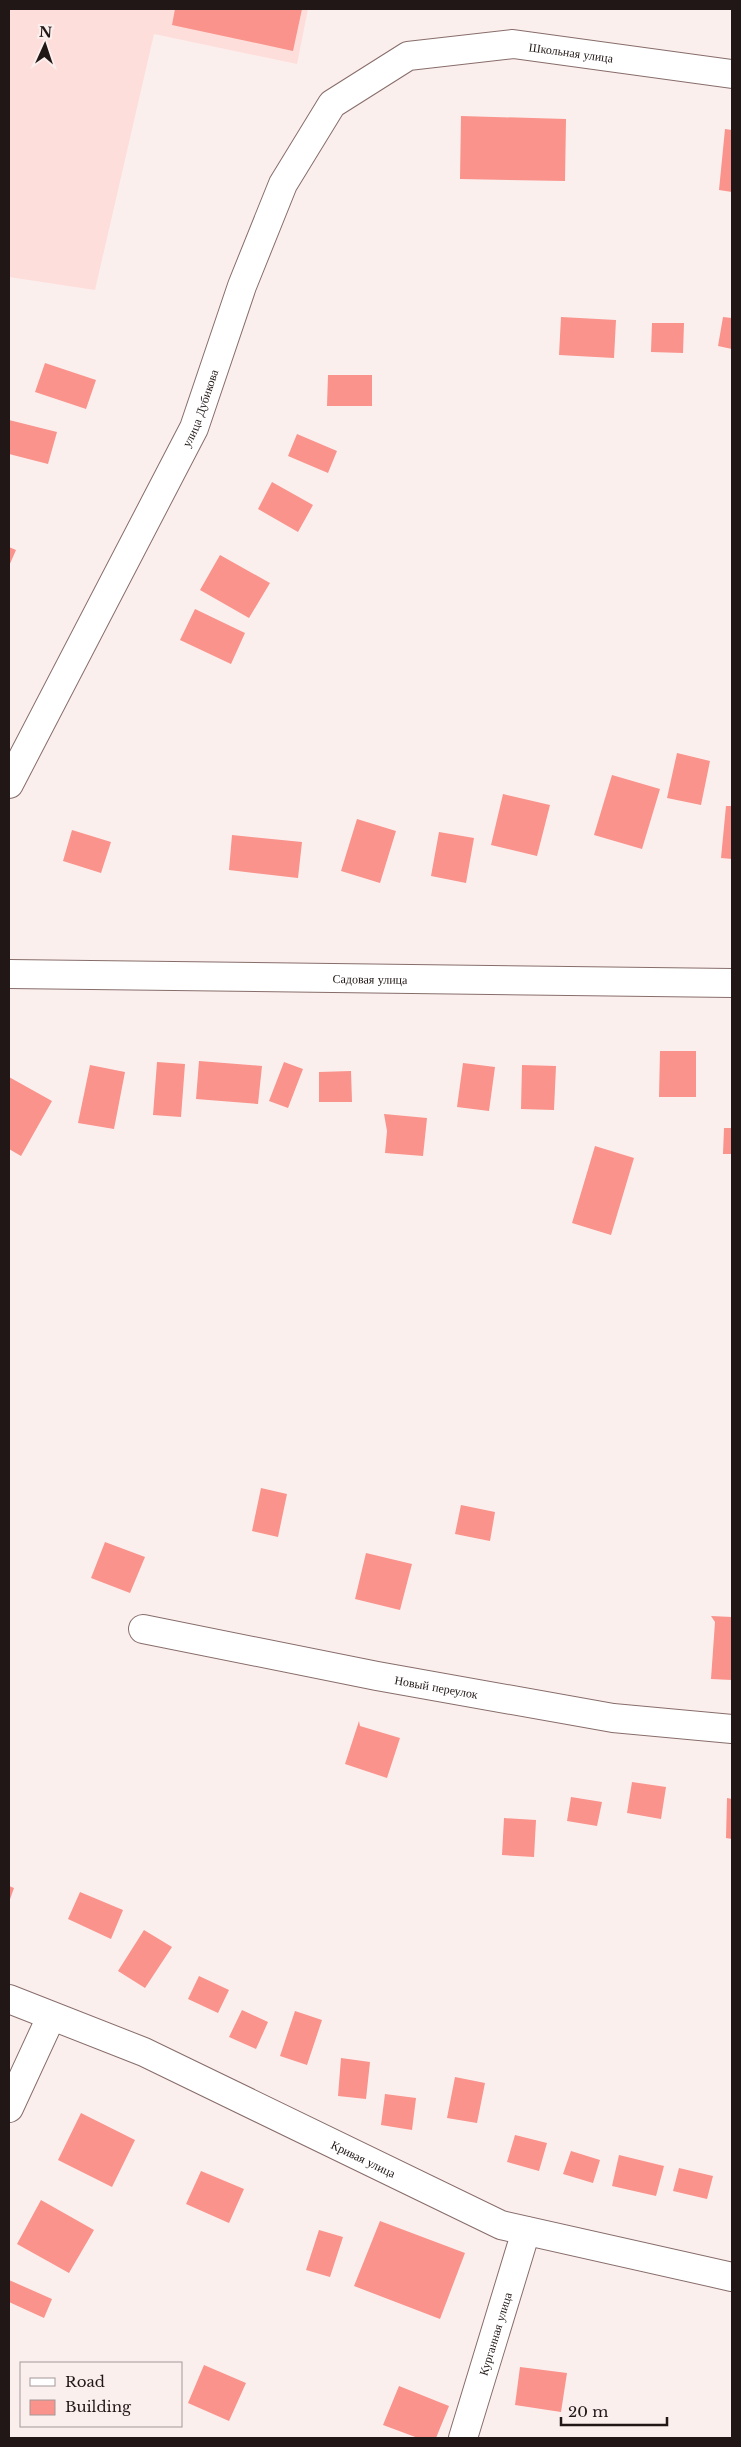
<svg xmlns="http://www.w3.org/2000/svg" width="741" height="2447" font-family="'Libre Baskerville',serif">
<rect width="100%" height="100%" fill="#fbefee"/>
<path fill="#fddeda" d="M9 9H308L297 64 154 34 95 290 9 277Z"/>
<path fill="#f9938b" d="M175 9H302L293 51 172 25Z
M461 116 566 119 565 181 460 179Z
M725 129 732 130V192L719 190Z
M561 317 616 320 614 358 559 355Z
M723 317 732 318V349L718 346Z
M652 323H684L683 353 651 352Z
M45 363 96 380 86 409 35 392Z
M328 375H372V406H327Z
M9 420 57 432 48 464 9 454Z
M297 434 337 451 328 473 288 456Z
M272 482 313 505 298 532 258 509Z
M9 547 16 550 9 566Z
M220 555 270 583 249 618 200 590Z
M195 609 245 633 231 664 180 640Z
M677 753 710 761 701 805 667 798Z
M612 775 660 789 642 849 594 835Z
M503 794 550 805 537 856 491 845Z
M726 806H732V859L721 858Z
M357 819 396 831 380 883 341 871Z
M72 830 111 842 101 873 63 861Z
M439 832 474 838 466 883 431 876Z
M232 835 302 842 298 878 229 870Z
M660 1051H696V1097H659Z
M199 1061 262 1066 258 1104 196 1099Z
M157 1062 185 1064 181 1117 153 1115Z
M284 1062 303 1069 288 1108 269 1101Z
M463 1063 495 1067 489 1111 457 1107Z
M90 1065 125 1072 114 1129 78 1123Z
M522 1065 556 1066 554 1110 521 1109Z
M351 1071 352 1102H319V1072Z
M9 1077 52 1101 21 1156 9 1149Z
M384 1114 427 1118 423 1156 385 1153 387 1131Z
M724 1128H732V1154H723Z
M595 1146 634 1158 611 1235 572 1223Z
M261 1488 287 1494 278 1537 252 1531Z
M461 1505 495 1512 490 1541 455 1534Z
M105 1542 145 1557 130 1593 91 1578Z
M366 1553 412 1564 400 1610 355 1599Z
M711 1616 732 1617V1680L711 1679 715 1622Z
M359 1721 360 1726 400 1738 387 1778 345 1764Z
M632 1782 666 1787 661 1819 627 1813Z
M571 1797 602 1802 597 1826 567 1821Z
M727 1798 732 1799V1839L726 1838Z
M504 1818 536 1820 534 1857 502 1855Z
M9 1886 14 1888 9 1902Z
M80 1892 123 1910 111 1939 68 1919Z
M144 1930 172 1947 145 1988 118 1971Z
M199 1976 229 1990 218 2013 188 1999Z
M242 2010 268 2022 256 2049 229 2037Z
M295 2011 322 2020 307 2065 280 2056Z
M341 2058 370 2062 366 2099 338 2096Z
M455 2077 485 2083 477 2123 447 2118Z
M385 2094 416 2098 412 2130 381 2125Z
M81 2113 135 2140 112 2187 58 2160Z
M515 2135 547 2143 539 2171 507 2162Z
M571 2151 600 2160 593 2183 563 2174Z
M619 2155 664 2166 656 2196 612 2186Z
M679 2168 713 2176 707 2199 673 2191Z
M201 2171 244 2189 229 2223 186 2204Z
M41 2200 94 2230 69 2273 17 2244Z
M380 2221 465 2253 440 2319 354 2286Z
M319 2230 343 2237 330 2277 306 2270Z
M9 2280 52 2299 44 2318 9 2302Z
M204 2365 246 2383 229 2421 188 2403Z
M520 2367 567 2373 561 2412 515 2405Z
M399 2386 449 2406 436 2438H418L383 2425Z"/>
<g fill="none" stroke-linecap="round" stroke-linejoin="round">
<g stroke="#876d6a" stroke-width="30">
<g id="minor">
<path id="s1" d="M9 784 194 428 242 286 283 184 332 104 408 56 513 44 732 74"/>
<path id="s2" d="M9 974 732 983"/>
<path id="s3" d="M143 1629 377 1676 613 1718 732 1729"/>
<path id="s4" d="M9 1999 144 2052 501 2225 732 2277"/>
<path d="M9 2108 51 2017"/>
<path id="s5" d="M463 2438 526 2231"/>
</g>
</g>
<use href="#minor" stroke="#fff" stroke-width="28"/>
</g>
<g text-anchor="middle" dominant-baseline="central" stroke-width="4" stroke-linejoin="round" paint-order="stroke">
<g font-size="12" fill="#211716" stroke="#fbefee">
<text stroke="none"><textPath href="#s1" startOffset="1009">Школьная улица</textPath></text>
<text stroke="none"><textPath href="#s1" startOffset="422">улица Дубикова</textPath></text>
<text stroke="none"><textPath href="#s2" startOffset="361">Садовая улица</textPath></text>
<text stroke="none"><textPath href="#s3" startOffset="299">Новый переулок</textPath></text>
<text stroke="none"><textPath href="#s4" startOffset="389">Кривая улица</textPath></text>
<text stroke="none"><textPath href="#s5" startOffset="109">Курганная улица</textPath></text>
</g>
</g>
<rect width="741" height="2447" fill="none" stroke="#211716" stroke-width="20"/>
<rect x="20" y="2362" width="162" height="65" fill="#fbefee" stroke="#a49998"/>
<rect x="30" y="2378" width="25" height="8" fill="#ffffff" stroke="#a49998"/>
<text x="65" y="2387" font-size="15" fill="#211716">Road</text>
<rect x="30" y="2400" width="25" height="15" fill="#f9938b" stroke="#a49998"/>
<text x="65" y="2412" font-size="15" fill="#211716">Building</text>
<g transform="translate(45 45) rotate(3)" stroke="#fbefee" stroke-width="4" paint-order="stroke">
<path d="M0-4L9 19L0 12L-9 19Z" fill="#211716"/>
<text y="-8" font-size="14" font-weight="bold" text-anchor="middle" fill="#211716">N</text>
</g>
<path d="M561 2417v8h106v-8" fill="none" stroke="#211716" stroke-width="2.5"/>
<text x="568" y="2417" font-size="15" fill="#211716" stroke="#fbefee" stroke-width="4" paint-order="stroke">20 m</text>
</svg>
